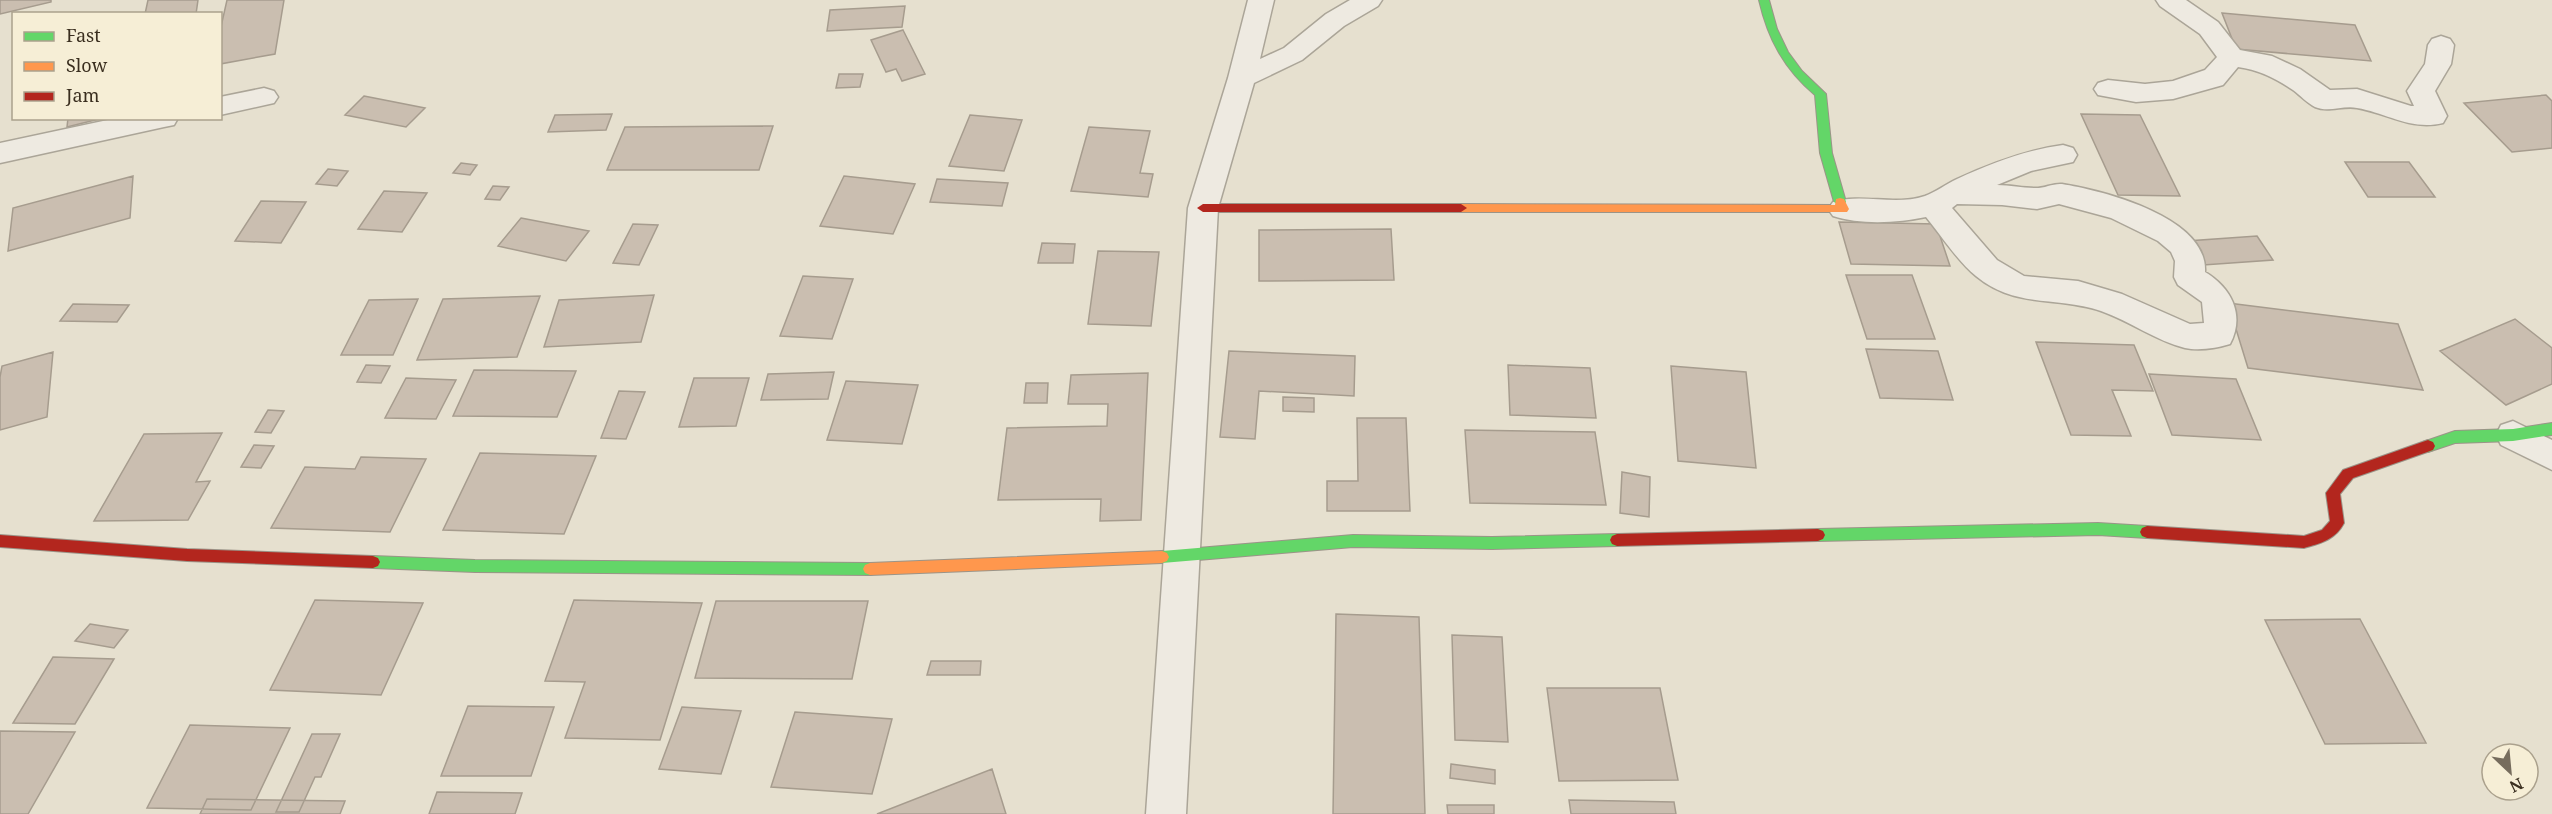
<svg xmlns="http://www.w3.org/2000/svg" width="2552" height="814" font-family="'Noto Serif',serif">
<rect width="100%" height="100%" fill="#e6e0cf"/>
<path fill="#cabeb0" stroke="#a69c8e" stroke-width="1.5" d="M0 0H51V2L0 14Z
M148 0H198L196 14H145Z
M227 0H284L275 54 220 64V31Z
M905 6 902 27 827 31 830 10Z
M2222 13 2355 25 2371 61 2236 49Z
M903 30 925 74 902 81 896 69 886 72 871 40Z
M839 74H863L860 87 836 88Z
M2546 95 2552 101V148L2512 152 2464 103Z
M364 96 425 108 406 127 345 115Z
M612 114 606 130 548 132 555 115Z
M2081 114 2140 115 2180 196 2118 195Z
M970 115 1022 120 1004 171 949 166Z
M68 118H103L67 127Z
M773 126 759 170H607L625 127Z
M1089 127 1150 131 1140 173 1153 174 1148 197 1071 191Z
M2345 162H2409L2435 197H2368Z
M461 163 477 165 470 175 453 173Z
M328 169 348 171 337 186 316 184Z
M133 176 130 218 8 251 13 208Z
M844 176 915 184 893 234 820 226Z
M937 179 1008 183 1002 206 930 202Z
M493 186 509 187 500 200 485 199Z
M384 191 427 193 402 232 358 229Z
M261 201 306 202 281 243 235 241Z
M521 218 589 231 566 261 498 246Z
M1839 222 1936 224 1950 266 1851 264Z
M633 224 658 225 639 265 613 263Z
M1391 229 1394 280 1259 281V230Z
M2257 236 2273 260 2203 265 2187 241Z
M1042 243 1075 244 1073 263H1038Z
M1098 251 1159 252 1151 326 1088 324Z
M1846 275H1912L1935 339H1867Z
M803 276 853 279 832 339 780 336Z
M654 295 641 342 544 347 559 300Z
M540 296 517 357 417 360 443 299Z
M418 299 393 355H341L369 300Z
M2228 303 2398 324 2423 390 2248 368Z
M73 304 129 305 117 322 60 321Z
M2515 319 2552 348V384L2506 405 2440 351Z
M2036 342 2134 345 2153 391 2112 390 2131 436 2071 435Z
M1866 349 1938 351 1953 400 1880 398Z
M1229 351 1355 356 1354 396 1259 391 1255 439 1220 437Z
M53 352 47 417 0 430V377L2 366Z
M366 365 390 366 381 383 357 382Z
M1508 365 1590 368 1596 418 1510 415Z
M1671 366 1746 372 1756 468 1678 461Z
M474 370 576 371 557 417 453 416Z
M834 372 828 399 761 400 768 374Z
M1148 373 1141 520 1100 521 1101 499 998 500 1007 428 1107 426 1108 404H1068L1071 375Z
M2149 374 2236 379 2261 440 2172 435Z
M406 378 456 380 436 419 385 418Z
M694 378H749L736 426 679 427Z
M846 381 918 385 902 444 827 440Z
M1026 383H1048L1047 403H1024Z
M619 391 645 392 626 439 601 438Z
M1283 397 1314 398V412L1283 411Z
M268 410 284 411 271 433 255 432Z
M1357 418H1406L1410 511H1327V481H1358Z
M1465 430 1595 432 1606 505 1470 503Z
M222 433 196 482 210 481 188 520 94 521 144 434Z
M254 445 274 446 261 468 241 467Z
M480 453 596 456 564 534 443 530Z
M361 457 426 459 390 532 271 528 305 467 355 469Z
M1622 472 1650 477 1649 517 1620 513Z
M315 600 423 603 381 695 270 690Z
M574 600 702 603 660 740 565 738 585 682 545 681Z
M716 601H868L852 679 695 678Z
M1336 614 1419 617 1425 814H1333Z
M2360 619 2426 743 2325 744 2265 620Z
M90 624 128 630 114 648 75 641Z
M1452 635 1502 637 1508 742 1455 740Z
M53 657 114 659 75 724 13 723Z
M931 661H981L980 675H927Z
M1547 688H1660L1678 780 1559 781Z
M468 706 554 707 531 776H441Z
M682 707 741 711 721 774 659 769Z
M795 712 892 719 872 794 771 787Z
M190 725 290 728 251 810 147 808Z
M0 731 75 732 28 814H0Z
M312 734H340L321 777H315L299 812H276Z
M1451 764 1495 770V784L1450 778Z
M992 769 1006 814H877Z
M437 792 522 793 515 814H429Z
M207 799 345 801 340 814H200Z
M1569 800 1674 802 1676 814H1571Z
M1447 805H1494V814H1448Z"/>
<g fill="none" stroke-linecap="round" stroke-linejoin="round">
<g stroke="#aba598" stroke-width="3">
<path id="street" d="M1248 0H1274L1260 59 1284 48 1326 14 1350 0H1382L1378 6 1344 26 1302 60 1254 83 1218 208 1186 814H1146L1188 208 1228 78Z
M2156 0H2186L2218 22 2240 50 2272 56 2300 69 2330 90 2357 89 2411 106H2414L2407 91 2425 64 2428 45 2432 39 2441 36 2450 39 2454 45 2451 64 2435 91 2447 116 2443 123C2411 131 2387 113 2357 108 2343 105 2329 113 2315 107 2307 103 2300 95 2293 90 2275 78 2259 70 2238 67L2223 85 2173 99 2136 102 2098 95 2094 89 2098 83 2108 80 2145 84 2173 81 2205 70 2217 57 2200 34 2160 6Z
M264 88 274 91 278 97 274 103 220 115V97Z
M117 118H178L174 125 164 127 0 163V143Z
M2063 145 2073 148 2077 155 2073 162 2031 171 1997 185C2010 185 2022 188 2034 188 2043 189 2053 183 2062 184 2104 191 2208 217 2205 272 2230 287 2246 314 2230 344 2217 348 2199 351 2185 348 2156 341 2130 321 2101 311 2057 296 2016 309 1976 276 1959 263 1940 234 1926 217 1898 223 1860 225 1833 216L1828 209 1833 202C1862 193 1895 206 1925 196 1936 192 1946 184 1957 179 1992 163 2026 150 2063 145ZM1957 204 2002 205 2037 209 2059 204 2111 218 2158 241 2171 252 2175 261 2174 277 2178 285 2202 302 2204 323 2190 324 2122 294 2078 281 2024 276 1997 260 1952 208Z
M2513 421 2552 440V470L2501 445 2496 435 2501 425Z"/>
</g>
<g stroke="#9b9488" stroke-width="2">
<path id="fast" d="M1759 0H1769L1777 29 1788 52 1802 71 1826 94 1832 153 1846 202 1844 205 1840 206 1834 202 1820 153 1815 95C1784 69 1768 39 1759 0Z
M2552 423V435L2513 441 2455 443 2428 452 2423 450 2421 446 2423 442 2455 431 2513 429Z
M2098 523 2147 526 2152 528 2154 532 2152 536 2147 538 2098 535 1818 541 1813 539 1811 535 1813 531 1818 529Z
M1617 534 1622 536 1624 540 1622 544 1617 546 1492 549 1353 547 1162 563 1157 561 1155 557 1157 553 1162 551 1353 535 1492 537Z
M373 556 475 560 870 563 875 565 877 569 875 573 870 575 475 572 373 568 368 566 366 562 368 558Z"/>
</g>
<g stroke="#9b9488" stroke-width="2">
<path id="slow" d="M1840 198 1844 199 1849 209 1847 212H1461L1455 208 1461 204 1835 205 1836 199Z
M1162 551 1167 553 1169 557 1167 561 1162 563 870 575 865 573 863 569 865 565 870 563Z"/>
</g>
<g stroke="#9b9488" stroke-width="2">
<path id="jam" d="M1203 204H1461L1467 208 1461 212H1203L1197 208Z
M2428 440 2433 442 2435 446 2433 450 2353 478 2340 494 2344 523C2335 540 2321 543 2304 548L2147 538 2142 536 2140 532 2142 528 2147 526 2304 536 2322 530 2330 521 2326 493 2343 470Z
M1818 529 1823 531 1825 535 1823 539 1818 541 1617 546 1612 544 1610 540 1612 536 1617 534Z
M0 535 187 549 373 556 378 558 380 562 378 566 373 568 187 561 0 547Z"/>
</g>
<use href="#street" fill="#eeeae1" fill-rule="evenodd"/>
<use href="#fast" fill="#63d668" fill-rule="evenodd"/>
<use href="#slow" fill="#ff974d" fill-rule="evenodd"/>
<use href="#jam" fill="#b3261e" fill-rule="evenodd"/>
</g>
<rect x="12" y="12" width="210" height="108" fill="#f6eed6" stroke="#aba18d" stroke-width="1.5"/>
<rect x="24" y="32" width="30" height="9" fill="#63d668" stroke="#aba18d" stroke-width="1.5"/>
<text x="66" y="42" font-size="18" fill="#3a2e1f">Fast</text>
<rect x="24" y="62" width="30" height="9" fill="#ff974d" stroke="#aba18d" stroke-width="1.5"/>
<text x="66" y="72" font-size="18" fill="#3a2e1f">Slow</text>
<rect x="24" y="92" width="30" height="9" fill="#b3261e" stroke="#aba18d" stroke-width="1.5"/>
<text x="66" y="102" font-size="18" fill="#3a2e1f">Jam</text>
<g transform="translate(2510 772) rotate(154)"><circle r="28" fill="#f6eed6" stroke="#aba18d" stroke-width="1.5"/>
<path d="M0-4.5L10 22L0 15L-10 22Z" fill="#766c5d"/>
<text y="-9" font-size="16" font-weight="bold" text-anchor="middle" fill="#3a2e1f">N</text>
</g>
</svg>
